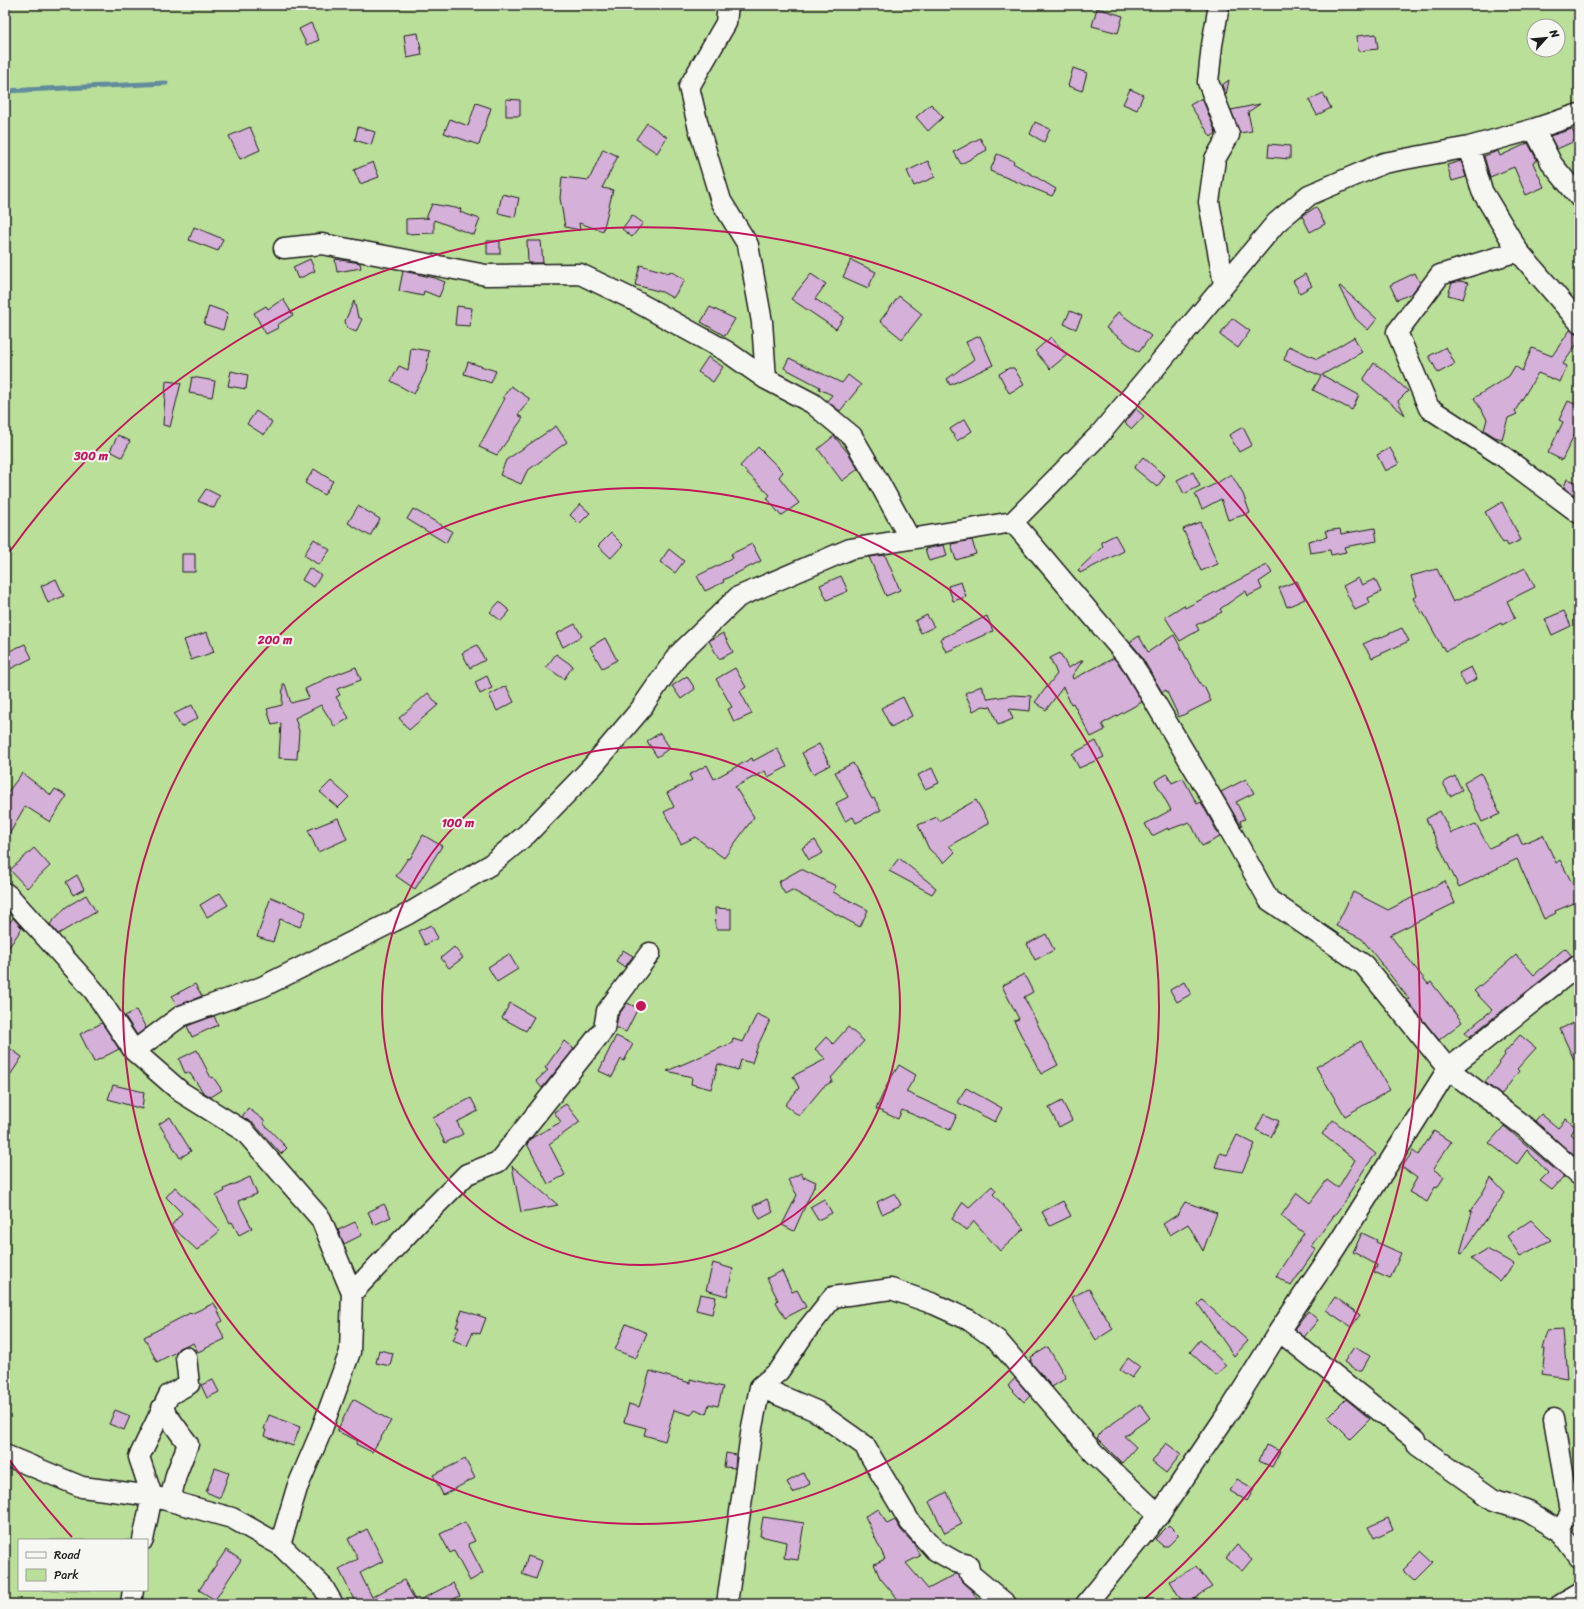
<svg xmlns="http://www.w3.org/2000/svg" width="1584" height="1609" font-family="Sriracha,sans-serif">
<rect width="100%" height="100%" fill="#f6f6f2"/>
<filter id="ink" filterUnits="userSpaceOnUse"><feTurbulence type="fractalNoise" baseFrequency=".025" numOctaves="2"/><feDisplacementMap in="SourceGraphic" scale="8" xChannelSelector="R" yChannelSelector="G"/><feConvolveMatrix kernelMatrix="1 2 1 2 8 2 1 2 1" color-interpolation-filters="sRGB"/></filter>
<g filter="url(#ink)">
<path fill="#badf99" stroke="#6b7e5a" fill-rule="evenodd" d="M5 5H1579V1604H5ZM1534 26H1558V50H1534ZM19 1540H147V1590H19Z"/>
<g fill="none" stroke-linecap="round" stroke-linejoin="round">
<path stroke="#628c9c" stroke-width="5" d="M5 91 166 83"/>
</g>
<path fill="#d5b0d9" stroke="#1c1c1c" d="M1097 8 1123 16 1118 33 1092 26Z
M311 23 319 40 307 45 299 29Z
M418 33 422 55 407 58 404 35Z
M1376 34 1378 49 1358 51 1357 36Z
M1073 68 1087 73 1082 91 1068 86Z
M1229 80 1226 95 1222 85Z
M1130 89 1143 95 1137 110 1123 104Z
M1323 93 1331 108 1317 115 1309 100Z
M1202 98 1216 133 1211 137 1190 105Z
M506 99 520 100V116H506Z
M476 103 491 108 479 145 444 133 450 119 468 126Z
M931 104 943 117 928 131 916 117Z
M1260 104 1248 112 1252 131 1240 133 1231 110Z
M1035 122 1050 129 1044 142 1030 134Z
M647 123 667 137 657 153 636 139Z
M250 127 260 150 240 159 229 136Z
M358 127 375 132 371 145 355 140Z
M1572 129 1577 140 1557 149 1550 136Z
M980 138 987 150 961 164 954 152Z
M1528 143 1537 160 1533 163 1544 187 1526 195 1514 167 1490 177 1484 156 1498 151 1500 156Z
M1269 144 1290 146V159L1268 157Z
M603 149 618 156 602 188 613 190 603 231 579 223 580 230 565 227 560 198 562 177 589 180Z
M997 154 1014 161 1013 163 1056 189 1052 196 990 171Z
M928 161 935 177 914 186 907 171Z
M1461 161 1466 177 1452 181 1447 165Z
M373 162 379 177 360 184 354 170Z
M502 194 519 198 515 217 498 213Z
M432 204 461 209 460 212 480 219 474 235 434 220V233L406 234V219L429 218H426Z
M1316 207 1325 224 1310 232 1302 216Z
M632 215 643 223 632 237 622 229Z
M194 227 223 239 218 251 189 240Z
M487 241H500V254H487Z
M527 241H541L543 263H528Z
M310 259 315 271 298 279 293 267Z
M335 259 360 263 361 268 337 272Z
M851 260 876 272 868 288 843 277Z
M640 265 669 273 670 271 685 280 673 298 662 292 635 285Z
M403 271 435 278 445 282 439 297 424 291 423 296 399 291Z
M1415 273 1420 283 1412 293 1397 300 1390 285Z
M811 274 826 284 815 299 844 317 836 329 791 299Z
M1305 274 1312 286 1300 293 1293 281Z
M1460 281 1468 283 1463 299 1448 295 1452 283Z
M1340 286 1377 319 1368 330 1356 319 1339 287Z
M899 296 922 314 902 339 880 321Z
M283 299 293 315 277 325 278 328 266 334 254 313 266 306 268 309Z
M354 301 358 317 362 319 356 332 347 328 345 321Z
M209 306 228 313 223 330 204 324Z
M457 306 472 308 470 326 455 325Z
M710 307 735 319 725 336 701 322Z
M1070 311 1082 316 1076 329 1064 324Z
M1118 312 1151 336 1139 352 1106 328Z
M1232 318 1250 331 1238 348 1220 335Z
M1570 330 1579 337V341L1563 364 1567 366 1560 382 1538 373 1515 411 1517 414 1508 418 1502 439 1495 437 1484 430 1487 419 1474 398 1509 376 1515 366 1522 371 1532 348 1552 356Z
M980 336 993 365 950 385 947 379 974 359 966 342Z
M1051 337 1067 355 1050 369 1035 351Z
M1354 337 1362 352 1322 375 1359 395 1352 410 1313 390 1321 376 1284 360 1289 346 1317 359Z
M1446 347 1455 364 1438 373 1429 356Z
M411 348 429 351 426 371 414 394 391 381 399 366 408 370Z
M708 357 723 367 713 382 698 372Z
M789 358 842 383 848 375 861 385 840 411 827 401 832 395 819 389 820 387 784 368Z
M468 362 496 371 491 383 464 374Z
M1374 363 1387 372 1408 391 1398 401 1405 415 1363 380Z
M1009 368H1014L1024 385 1009 393 999 374Z
M231 371 248 375 246 389 228 386Z
M192 377 215 381 212 397 189 393Z
M166 381 181 383 170 427 163 425Z
M511 386 530 399 518 415 523 418 497 455 479 447 505 398 503 397Z
M1568 401 1579 406V425L1562 460 1548 453 1563 422 1559 420Z
M1136 409 1144 416 1132 429 1125 423Z
M256 411 272 422 264 435 247 424Z
M965 419 972 431 957 441 950 429Z
M556 426 567 442 527 471 521 484 500 475 506 460Z
M1243 427 1252 445 1239 452 1229 435Z
M118 435 130 441 122 457 110 451Z
M834 436 849 454 858 469 842 481 818 449Z
M758 447 783 472 779 477 799 503 781 516 767 498 770 495 740 466Z
M1390 448 1399 464 1385 471 1377 455Z
M1143 457 1165 476 1157 487 1134 468Z
M314 469 333 481 324 495 305 483Z
M1193 472 1200 486 1184 494 1177 480Z
M1231 474 1243 494 1250 513 1228 520 1221 499 1202 509 1195 494 1217 483Z
M1567 479 1579 483V499L1564 487Z
M206 489 220 496 214 508 198 501Z
M1502 502 1521 540 1508 546 1506 542 1503 543 1485 512Z
M580 504 590 513 579 524 570 515Z
M358 506 380 519 370 536 348 523Z
M413 509 452 531 446 543 407 519Z
M1200 522 1218 564 1201 571 1183 529Z
M1375 528 1377 541 1344 547 1346 552 1331 555 1330 550 1310 553 1308 541 1327 537 1325 531 1340 529 1341 534Z
M611 533 623 545 611 558 598 546Z
M1115 535 1124 551 1080 573 1078 570 1103 546 1101 542Z
M314 539 330 550 319 565 304 555Z
M972 540 976 554 956 560 951 544Z
M752 544 761 561 723 580 724 582 705 591 697 576 733 558 731 554Z
M944 545 947 556 929 561 925 549Z
M669 549 684 561 675 573 660 562Z
M182 554H195V572H182Z
M885 555 900 590 886 596 869 557Z
M1267 565 1272 573 1259 582 1262 589 1248 596 1246 591 1220 609 1222 612 1196 625 1199 630 1180 641 1165 617 1184 605 1185 608Z
M309 568 321 575 314 587 302 580Z
M1525 568 1535 587 1507 601 1515 618 1502 625 1501 623 1446 651 1443 646 1442 647 1423 612 1421 613 1413 598 1417 596 1411 576 1437 569 1453 602 1488 587Z
M841 576 848 591 827 600 820 585Z
M1358 578 1362 585 1375 579 1381 592 1368 598 1370 603 1355 610 1343 586Z
M56 579 64 596 48 603 41 586Z
M1297 581 1305 599 1287 607 1279 588Z
M961 582 966 597 953 601 948 586Z
M499 602 510 611 501 621 490 612Z
M1564 611 1571 626 1552 635 1545 619Z
M927 615 934 627 921 633 915 621Z
M987 616 993 631 946 652 940 639Z
M575 624 582 636 563 647 556 634Z
M1402 628 1409 641 1372 658 1363 644 1376 638 1377 639Z
M207 632 214 652 191 660 184 640Z
M723 633 733 652 719 659 709 641Z
M1174 635 1202 687 1204 686 1211 701 1179 717 1166 690 1162 692 1140 654 1130 642 1139 636 1148 652Z
M605 638 617 660 602 668 590 647Z
M25 644 32 658 10 669 5 658V653Z
M477 645 485 660 470 668 462 653Z
M1060 653 1068 668 1083 660 1072 676 1073 679 1114 658 1121 667 1142 702 1102 724 1105 730 1091 737 1073 703 1071 704 1063 687 1046 710 1035 702 1057 674 1050 658Z
M556 654 573 666 564 679 546 667Z
M356 667 361 680 337 689 340 695 336 697 349 718 335 727 321 705 295 718 299 731 297 759 279 758 281 723 272 725 267 709 282 705 283 684H285L291 703 309 698 305 689 327 678Z
M1471 667 1477 679 1465 685 1459 673Z
M735 668 746 687 740 691 752 714 734 722 728 709 732 707 716 679Z
M487 676 492 688 480 694 475 682Z
M687 676 695 689 681 699 672 686Z
M506 686 514 702 497 711 489 695Z
M981 686 988 699 1013 695 1031 696 1030 711 1009 709 1013 719 998 725 991 707 983 706 973 711 965 693Z
M428 693 438 705 409 730 399 718Z
M903 697 912 716 891 727 881 708Z
M192 705 198 718 181 727 174 714Z
M660 733 670 748 657 757 647 741Z
M1096 741 1104 757 1079 768 1072 754Z
M819 744 830 765 813 774 802 753Z
M777 748 787 767 768 777 765 771 735 787 754 817 724 858 695 837 681 844 664 812 674 807 667 793 692 780 689 775 707 765 714 779 752 758 753 761Z
M853 763 872 799 874 798 881 810 856 823 853 817 845 821 836 803 848 797 835 772Z
M932 768 939 783 925 789 918 775Z
M22 773 51 795 55 789 67 796 50 822 25 806 5 842V796Z
M1481 773 1500 814 1482 822 1464 783Z
M1167 774 1172 783 1183 778 1197 804 1201 802 1220 837 1202 846 1191 824 1189 822 1168 830V828L1152 836 1145 824 1171 810 1155 781Z
M1455 776 1462 790 1450 796 1443 783Z
M1246 779 1254 793 1236 802 1245 819 1240 821 1242 826H1241L1221 792Z
M331 781 349 797 338 808 320 792Z
M976 800 989 823 949 846 955 852 944 863 929 849 918 825 937 817 939 821Z
M1440 811 1451 833 1476 824 1489 848 1518 835 1522 844 1543 835 1556 863 1560 860 1579 896V901L1555 911 1556 913 1544 919 1517 859 1459 887 1426 819Z
M338 818 347 839 318 852 308 830Z
M423 835 442 846 415 889 396 876 408 858 410 859Z
M815 840 823 853 809 860 802 848Z
M34 848 50 866 27 888 10 870Z
M899 858 936 888 932 894 889 871Z
M801 869 836 886 833 892 868 910 860 927 792 890 785 894 778 882Z
M77 875 84 889 73 895 66 882Z
M1445 881 1455 903 1390 935 1428 984 1431 982 1462 1022 1439 1040 1407 1000 1409 999 1362 939 1336 926 1353 892 1388 910Z
M220 893 228 905 207 917 200 905Z
M86 895 96 912 58 934 50 924 66 907Z
M271 897 306 912 300 927 280 919 273 942 257 937Z
M715 908 731 909V929H716Z
M13 918 22 928 5 953V929Z
M431 925 438 938 425 945 418 931Z
M1046 934 1054 950 1035 960 1027 944Z
M454 947 463 958 449 968 441 958Z
M1565 948 1572 956 1469 1037 1465 1032 1492 1010 1474 991 1516 955 1534 975Z
M623 950 633 956 625 967 616 961Z
M509 954 518 969 497 982 488 967Z
M1024 974 1033 992 1024 997 1058 1065 1041 1074 1014 1021 1019 1019 1002 986Z
M1184 982 1191 994 1177 1002 1170 990Z
M195 984 202 996 176 1006 172 996Z
M510 1003 534 1017 526 1031 502 1018Z
M627 1003 638 1008 626 1032 616 1027 618 1016Z
M136 1010 146 1028 137 1035 125 1016Z
M757 1014 770 1020 758 1045 752 1063 741 1060 738 1070 718 1064 711 1089 691 1084 692 1077 667 1071 732 1043 733 1039 743 1042Z
M214 1016 218 1025 192 1037 187 1026Z
M1579 1020V1071L1560 1029Z
M102 1023 119 1049 94 1062 80 1034Z
M848 1027 864 1041 831 1078 833 1081 823 1087 799 1116 785 1105 799 1088 793 1076 826 1059 815 1049 826 1037 833 1044Z
M1520 1035 1536 1048 1517 1069 1519 1071 1501 1095 1485 1082 1505 1055 1504 1053Z
M616 1036 633 1044 624 1061 621 1059 612 1077 599 1071Z
M564 1041 574 1049 542 1088 536 1081 548 1070 545 1068Z
M1361 1041 1390 1090 1345 1116 1316 1067Z
M5 1045 22 1057 5 1083Z
M197 1050 211 1078 213 1077 222 1090 211 1097 203 1092 189 1072 185 1073 179 1059Z
M899 1065 916 1075 906 1092 957 1115 950 1130 902 1110 898 1119 876 1109 888 1083Z
M113 1085 144 1092 142 1109 108 1099Z
M966 1088 1002 1108 995 1122 957 1102Z
M471 1098 478 1111 457 1122 463 1134 445 1143 433 1118Z
M1062 1101 1072 1120 1059 1127 1049 1108Z
M566 1104 580 1122 549 1144 565 1175 548 1184 527 1144 533 1137 561 1122 554 1112Z
M248 1108 265 1121 263 1123 287 1148 281 1154 254 1124 242 1117Z
M1264 1114 1279 1121 1271 1137 1256 1130Z
M1541 1114 1558 1128 1566 1119 1576 1127 1571 1134 1579 1141V1160L1535 1121Z
M170 1117 191 1151 180 1158 159 1124Z
M1333 1120 1376 1154 1365 1168 1348 1195 1349 1196 1311 1246 1316 1249 1291 1286 1276 1276 1304 1233 1281 1216 1297 1193 1310 1203 1327 1180 1338 1188 1355 1160 1322 1134Z
M1504 1126 1564 1177 1552 1190 1540 1181 1548 1173 1527 1150 1517 1164 1489 1143Z
M1434 1131 1451 1142 1433 1169 1444 1177 1437 1188 1435 1187 1427 1202 1409 1192 1417 1178 1402 1167 1413 1151 1418 1155Z
M1237 1135 1255 1144 1242 1172 1215 1167 1220 1153 1227 1155Z
M512 1166 558 1205 521 1212Z
M801 1173 804 1179 805 1177 816 1182 794 1231 782 1225 797 1195 788 1180Z
M250 1177 257 1194 238 1201 252 1228 239 1235 232 1222 230 1223 216 1196 225 1191 224 1189Z
M1491 1178 1505 1193 1462 1254 1460 1253 1472 1212 1470 1211 1480 1197Z
M992 1186 996 1191 993 1194 1024 1229 1000 1251 974 1221 967 1230 952 1219 963 1202 969 1207Z
M175 1187 220 1231 197 1250 171 1226 182 1213 166 1197Z
M895 1193 901 1205 882 1214 877 1202Z
M767 1199 773 1212 760 1219 753 1206Z
M824 1199 832 1213 818 1220 810 1207Z
M1063 1201 1071 1216 1050 1226 1042 1212Z
M1185 1202 1217 1213 1203 1251 1188 1224 1170 1235 1163 1224 1177 1215Z
M384 1204 391 1217 374 1225 368 1212Z
M1531 1220 1551 1240 1520 1256 1507 1236Z
M355 1222 362 1235 344 1244 338 1230Z
M1362 1233 1377 1240 1376 1242 1401 1253 1390 1279 1374 1272 1377 1265 1353 1252Z
M1487 1249 1514 1264 1500 1282 1471 1259Z
M713 1263 733 1269 727 1296 706 1290Z
M782 1271 792 1292 797 1290 806 1307 785 1318 776 1302 778 1300 767 1278Z
M1089 1289 1113 1329 1096 1340 1071 1297Z
M700 1294 716 1297 712 1314 696 1310Z
M1335 1297 1360 1315 1351 1327 1326 1310Z
M1202 1300 1248 1341 1234 1356 1198 1304Z
M214 1303 223 1321 217 1324 225 1339 198 1352 193 1343 188 1346H184L179 1348 176 1352 157 1362 144 1337 190 1313 191 1314Z
M462 1310 486 1318 480 1334 473 1332 467 1346 453 1340 459 1327H456Z
M1308 1311 1318 1320 1304 1337 1294 1329Z
M626 1324 647 1333 636 1358 615 1350Z
M1563 1330 1567 1378 1542 1374 1545 1349H1542L1547 1331Z
M1200 1340 1226 1365 1216 1376 1190 1352Z
M1048 1347 1066 1378 1052 1387 1030 1361 1032 1360 1031 1357Z
M1354 1347 1370 1356 1362 1370H1356L1344 1362Z
M379 1350 393 1353 390 1366 376 1363Z
M1128 1358 1140 1367 1132 1378 1120 1370Z
M650 1371 690 1383V1379L723 1387 718 1406 709 1404 706 1414 695 1409 691 1415 674 1410 665 1441 644 1435 646 1428 624 1422 629 1404 639 1407Z
M1015 1378 1030 1396 1024 1402 1008 1386Z
M213 1380 219 1392 207 1398 201 1385Z
M353 1399 391 1421 372 1452 356 1444 358 1441 337 1431Z
M1346 1399 1370 1419 1350 1439 1328 1417Z
M1140 1404 1150 1418 1124 1436 1136 1447 1122 1463 1097 1438 1102 1431Z
M115 1410 130 1416 124 1430 109 1424Z
M269 1415 300 1427 293 1446 264 1436 266 1430 264 1429Z
M1166 1443 1181 1454 1166 1473 1152 1462Z
M1266 1445 1280 1451 1272 1467 1259 1461Z
M726 1453 736 1455 735 1468 724 1467Z
M465 1459 475 1478 443 1495 433 1475Z
M215 1468 229 1473 220 1498 206 1492Z
M803 1473 810 1484 793 1493 787 1482Z
M1237 1479 1254 1489 1247 1501 1230 1491Z
M947 1492 962 1524 945 1533 929 1502Z
M879 1509 887 1524 895 1520 901 1530 914 1544 920 1556 906 1563 928 1589 956 1574H958L962 1582 973 1592 980 1604H902L880 1578 874 1564 885 1559 865 1516Z
M763 1517 804 1523 798 1560 784 1558 786 1542 760 1536Z
M1388 1518 1393 1530 1374 1539 1368 1527Z
M465 1522 475 1541 468 1544 483 1573 470 1581 454 1551 450 1553 440 1534Z
M1169 1525 1179 1535 1168 1546H1163L1155 1539Z
M367 1529 383 1561 360 1573 372 1597 404 1580 416 1602 453 1583 460 1596 444 1604H356L339 1569 358 1559 348 1539Z
M1237 1545 1252 1559 1242 1571 1226 1558Z
M226 1550 241 1560 215 1600 199 1590Z
M1421 1551 1434 1563 1416 1581 1403 1569Z
M528 1556 542 1561 536 1579 522 1574Z
M1196 1566 1212 1587 1186 1604 1183 1599 1181 1600 1170 1581Z"/>
<g fill="none" stroke-linecap="round" stroke-linejoin="round">
<g stroke="#1c1c1c" stroke-width="23">
<path id="minor" d="M728 5 726 23 689 87 698 125 721 201 748 245 762 322 766 379
M1219 5 1212 45 1208 82 1229 135 1215 159 1209 202 1224 284
M1534 129 1552 164 1579 197
M1469 147 1482 191 1518 251 1579 322
M284 248 322 244 486 275 580 274 628 297 726 351 766 379 812 403 852 436 880 484 910 539
M1518 251 1440 275 1397 332 1429 408 1504 457 1579 513
M1013 522 1130 660 1217 807 1269 900 1364 965 1448 1069 1525 1127 1579 1175
M5 893 9 896 94 991 134 1051 181 1092 245 1132 321 1219 352 1293 350 1352 320 1434 297 1488 280 1545 323 1587 333 1604
M134 1051 181 1016 262 987 408 914 490 865 527 834 592 767 640 710 678 655 738 597 850 549 1013 522 1100 434 1276 223 1309 195 1384 163 1469 147 1534 129 1579 114
M352 1293 419 1222 467 1174 498 1162 604 1029 607 1011 650 953
M1279 1331 1416 1440 1417 1445 1494 1500 1527 1511 1560 1531 1579 1557
M760 1387 779 1371 806 1331 833 1297 891 1289 934 1304 969 1320 997 1340 1094 1453 1159 1515
M162 1408 188 1444 176 1475 170 1501
M1554 1419 1570 1513 1560 1531
M5 1455 82 1487 152 1496 232 1518 280 1545
M143 1540 152 1496 139 1457 169 1395 189 1384 186 1357
M131 1604 133 1590
M727 1604 752 1427 760 1387 816 1411 864 1445 910 1522 935 1550 956 1562 968 1565 970 1574 1006 1604
M1086 1604 1159 1515 1232 1407 1279 1331 1334 1250 1448 1069 1579 965
M1562 1604 1579 1594"/>
</g>
<use href="#minor" stroke="#f6f6f2" stroke-width="20"/>
</g>
</g>
<g fill="none" stroke="#c2185b" stroke-width="2">
<circle cx="641" cy="1006" r="259"/>
<circle cx="641" cy="1006" r="518"/>
<path d="M72 1537A778 778 0 0 1 8 1458M8 554A778 778 0 1 1 1141 1602"/>
</g>
<circle cx="641" cy="1006" r="6" fill="#c2185b" stroke="#f6f6f2" stroke-width="2"/>
<g font-size="12" text-anchor="middle" font-weight="bold" fill="#c2185b" stroke="#f6f6f2" stroke-width="4" stroke-linejoin="round" paint-order="stroke">
<text x="91" y="460">300 m</text>
<text x="275" y="644">200 m</text>
<text x="458" y="827">100 m</text>
</g>
<rect width="1584" height="1609" fill="none" stroke="#f6f6f2" stroke-width="20"/>
<rect x="10" y="10" width="1564" height="1589" fill="none" stroke="#1c1c1c" stroke-width="1.5" filter="url(#ink)"/>
<rect x="18" y="1539" width="130" height="52" fill="#f6f6f2" stroke="#9f9f9c"/>
<rect x="26" y="1552" width="20" height="6" fill="#f6f6f2" stroke="#9f9f9c"/>
<text x="54" y="1559" font-size="12" fill="#1c1c1c">Road</text>
<rect x="26" y="1569" width="20" height="12" fill="#badf99" stroke="#9f9f9c"/>
<text x="54" y="1579" font-size="12" fill="#1c1c1c">Park</text>
<g transform="translate(1546 38) rotate(63)"><circle r="19" fill="#f6f6f2" stroke="#9f9f9c"/>
<path d="M0-3L7 15L0 10L-7 15Z" fill="#1c1c1c"/>
<text y="-6" font-size="11" font-weight="bold" text-anchor="middle" fill="#1c1c1c">N</text>
</g>
</svg>
